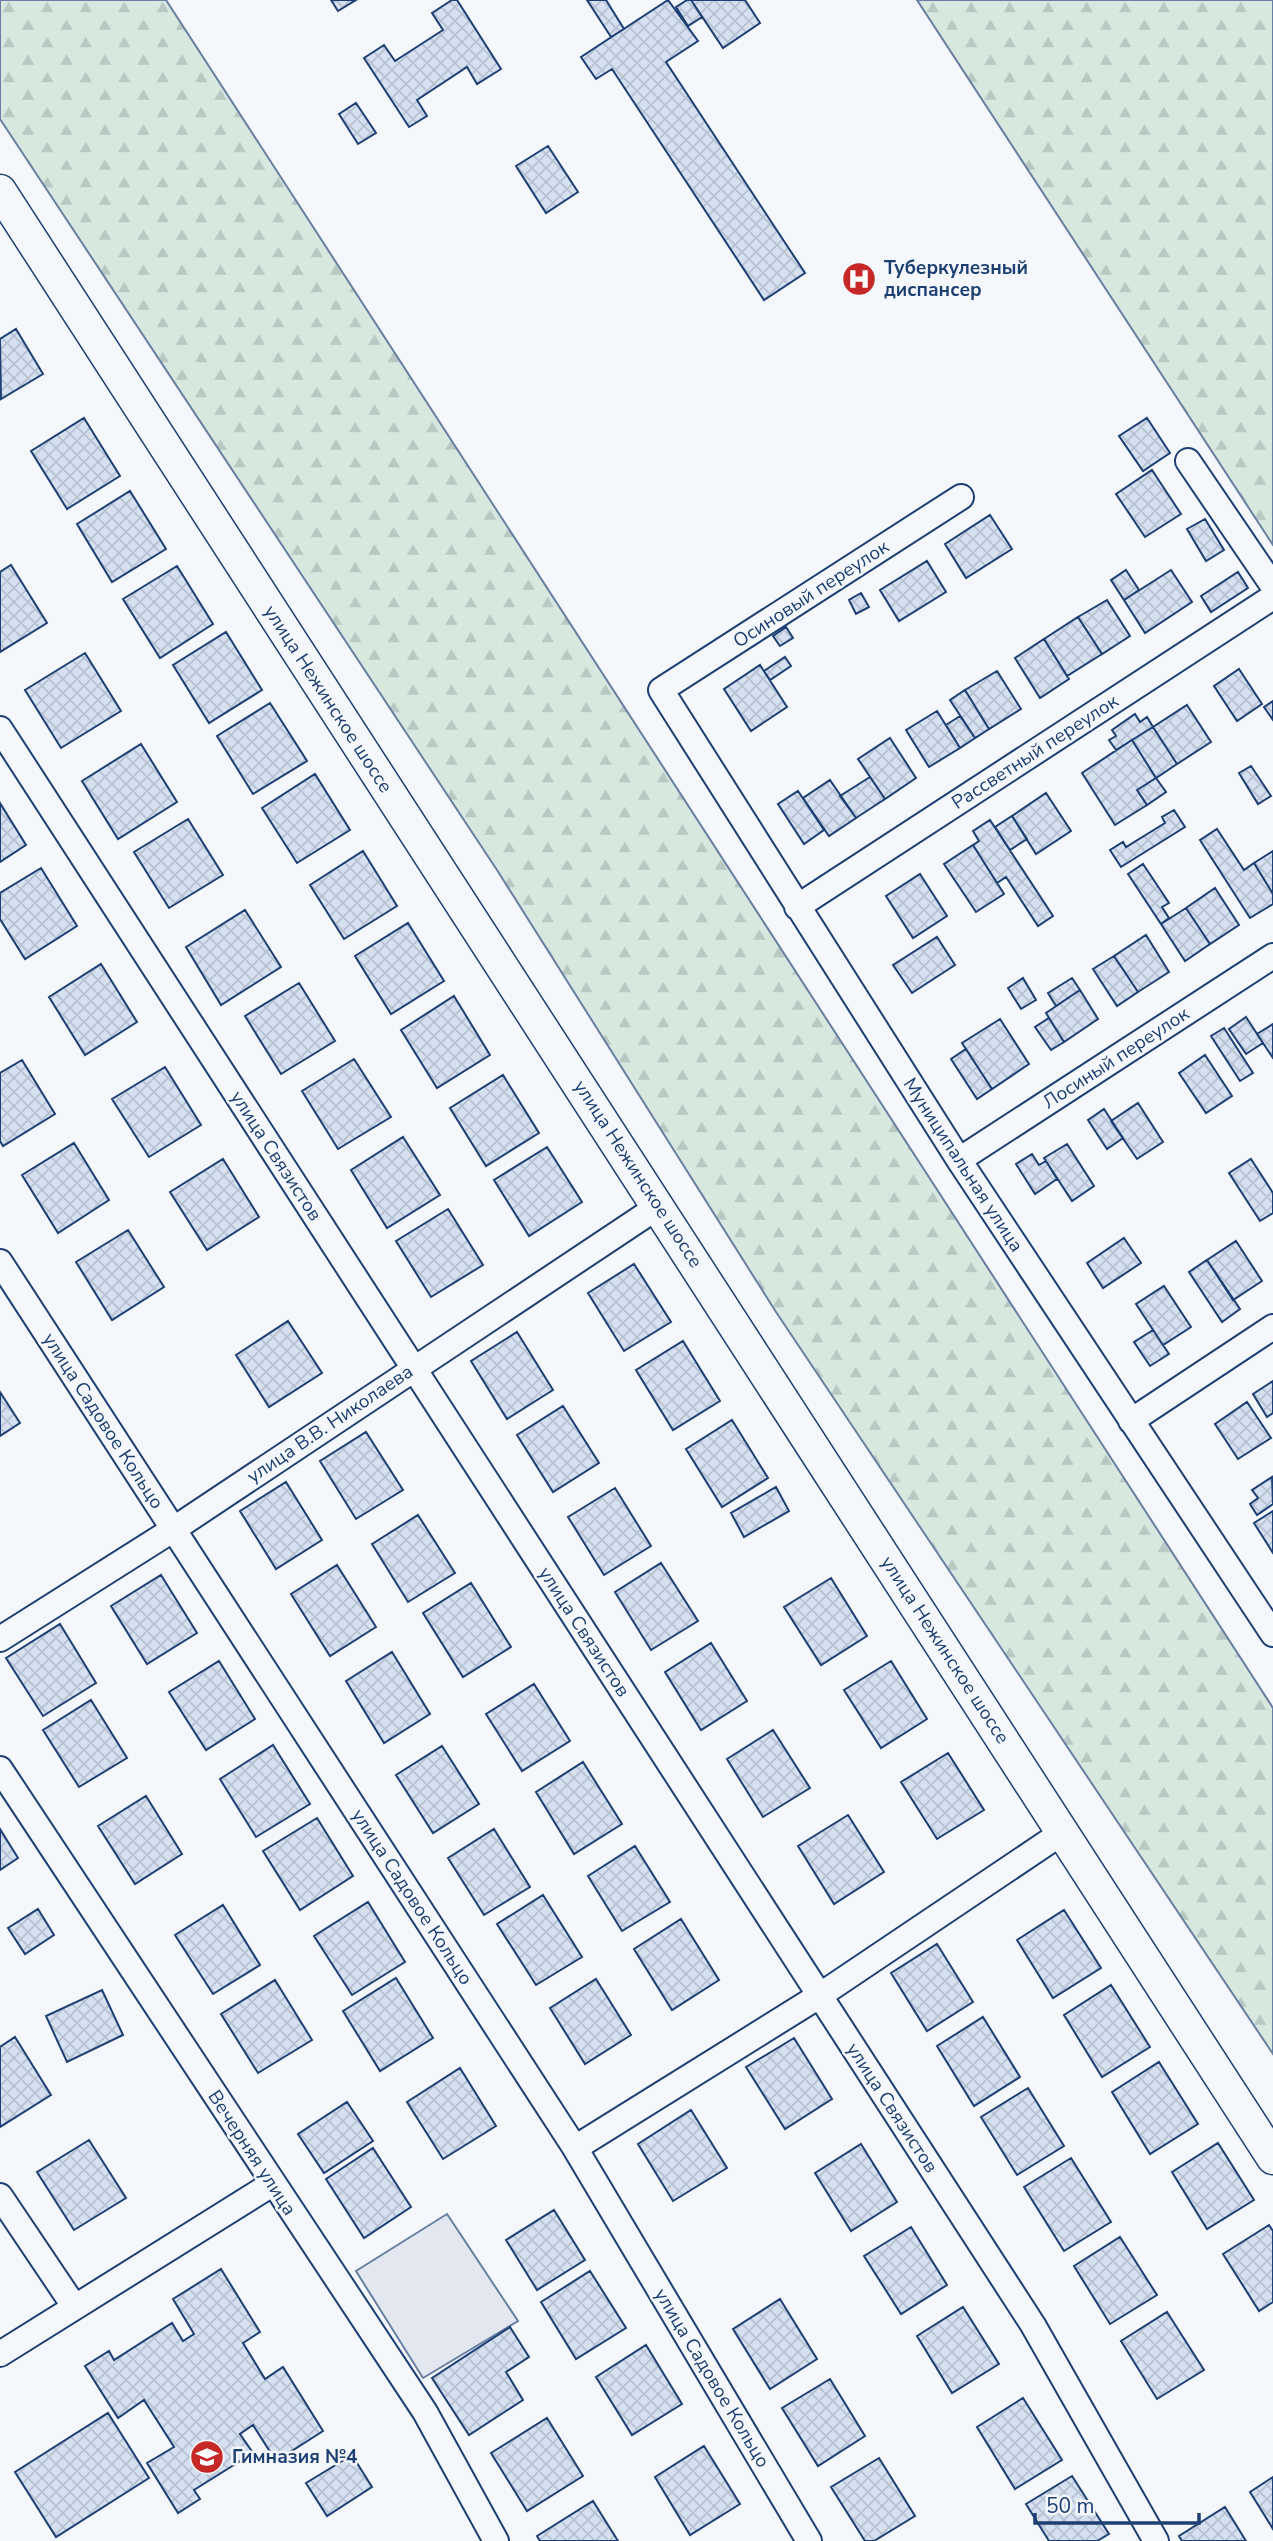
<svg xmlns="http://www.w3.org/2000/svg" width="1273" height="2541" font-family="'Nunito Sans',sans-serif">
<defs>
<pattern id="forest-firs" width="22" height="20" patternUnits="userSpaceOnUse" patternTransform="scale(1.75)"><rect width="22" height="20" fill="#d7e8df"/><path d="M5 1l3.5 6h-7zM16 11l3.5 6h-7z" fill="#b8c8c3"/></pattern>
<pattern id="building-cross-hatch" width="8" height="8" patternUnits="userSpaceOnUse" patternTransform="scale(1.75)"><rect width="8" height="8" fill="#d5e0f0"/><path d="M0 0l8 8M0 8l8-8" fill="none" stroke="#b6c1d1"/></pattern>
</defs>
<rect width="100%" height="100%" fill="#f4f7fb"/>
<path fill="url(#forest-firs)" stroke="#687fa3" stroke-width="2" d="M0 0H166L1273 1708V2054L776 1312 497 870 0 119Z
M917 0H1273V545Z"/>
<path fill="#e3e8f0" stroke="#687fa3" stroke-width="2" d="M447 2214 518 2321 423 2378 356 2271Z"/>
<path fill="url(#building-cross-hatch)" stroke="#1d3f73" stroke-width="2" d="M331 0H356L338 11Z
M452 0H457L501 69 477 84 467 67 417 100 427 116 409 127 364 58 384 45 395 61 443 30 432 13Z
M587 0H606L624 29 611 37Z
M668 0 698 41 666 62 805 273 764 300 612 69 596 79 581 57Z
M687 0H691L702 17 688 26 676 7Z
M691 0H745L760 23 723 48Z
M356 103 376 133 358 144 339 114Z
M548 146 578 192 546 213 516 166Z
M16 329 43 374 1 399 0 339Z
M84 418 120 476 67 509 31 451Z
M1147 418 1170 453 1143 471 1119 436Z
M1152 470 1181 514 1145 537 1116 494Z
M130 491 166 549 112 582 77 524Z
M990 515 1012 549 966 578 945 544Z
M1205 519 1224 550 1206 561 1187 529Z
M927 561 946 592 899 621 880 590Z
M11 565 47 623 0 652V572Z
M177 566 213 624 160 658 123 599Z
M1126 570 1139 590 1124 600 1111 580Z
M1171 570 1192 602 1145 633 1124 600Z
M1238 572 1248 588 1211 612 1201 596Z
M861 593 869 607 856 614 849 600Z
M1107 600 1130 636 1102 654 1078 617Z
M1078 617 1102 654 1067 676 1044 639Z
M786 627 793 638 780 646 773 636Z
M226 632 262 690 209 723 173 665Z
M1044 639 1069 679 1040 698 1015 658Z
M85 653 121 711 61 748 25 690Z
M785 657 791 666 770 680 764 671Z
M760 665 787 707 751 731 724 689Z
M1239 669 1262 704 1237 721 1214 686Z
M997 671 1021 709 989 729 965 690Z
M965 690 989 729 975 738 950 700Z
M1273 701V720L1264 707Z
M270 703 307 761 253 794 217 736Z
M1187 705 1211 742 1177 764 1153 727Z
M937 711 960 748 929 767 906 730Z
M1135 714 1140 722 1147 717 1153 727 1116 750 1109 740 1116 736 1112 730Z
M960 716 975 738 960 748 946 725Z
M1153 727 1177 764 1156 778 1132 740Z
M890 738 916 778 885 799 858 759Z
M1132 740 1156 778 1137 790 1147 805 1115 825 1082 773Z
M141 744 177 802 118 839 82 781Z
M1251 766 1271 796 1258 804 1239 773Z
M315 774 350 830 297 863 262 808Z
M870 777 885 799 856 818 840 796Z
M1156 778 1166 792 1147 805 1137 790Z
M830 780 856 818 829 836 803 798Z
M798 791 824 830 804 844 778 804Z
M1046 793 1071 831 1036 854 1012 816Z
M0 803 26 845 0 862Z
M1174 810 1185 827 1121 867 1110 850 1123 842 1126 847 1165 823 1162 817Z
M1012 816 1027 839 1010 850 995 827Z
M188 819 223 875 169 908 134 852Z
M990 820 1053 916 1038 926 1006 877 997 883 973 845 979 841 973 831Z
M1217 829 1244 870 1254 863 1273 894V904L1250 918 1200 840Z
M973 845 1004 894 976 912 944 864Z
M363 851 397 906 344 939 310 885Z
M1273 851V894L1254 863Z
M1143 864 1169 903 1162 907 1169 918 1161 924 1128 874Z
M41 868 77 926 25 959 0 919V893Z
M920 874 947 916 913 938 886 896Z
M1215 888 1239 925 1210 944 1186 908Z
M1186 908 1210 944 1185 961 1161 924Z
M245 910 281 967 221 1005 186 947Z
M408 923 444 981 391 1014 355 956Z
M1146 935 1169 972 1138 992 1114 956Z
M937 937 955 965 912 993 893 965Z
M1114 956 1138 992 1117 1006 1093 969Z
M101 964 137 1022 85 1055 49 997Z
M1023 978 1036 1000 1021 1009 1008 988Z
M1072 978 1080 990 1056 1006 1048 993Z
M299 983 335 1041 281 1074 245 1016Z
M1080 990 1098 1019 1064 1042 1046 1013Z
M454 996 490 1055 437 1088 401 1030Z
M1246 1017 1263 1043 1246 1054 1229 1029Z
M1049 1018 1064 1042 1051 1050 1035 1027Z
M1000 1019 1029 1064 992 1089 962 1043Z
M1273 1024V1058L1257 1034Z
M1224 1028 1253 1073 1240 1081 1211 1036Z
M966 1049 992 1089 977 1099 951 1059Z
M1205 1055 1232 1096 1206 1113 1179 1073Z
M354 1059 391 1117 338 1149 302 1091Z
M22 1060 55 1114 3 1146 0 1141V1073Z
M165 1067 201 1125 149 1157 112 1099Z
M503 1075 539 1133 486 1166 450 1108Z
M1138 1103 1163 1142 1137 1159 1111 1121Z
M1104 1109 1123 1138 1107 1149 1088 1120Z
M403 1137 440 1195 387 1228 351 1170Z
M74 1143 109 1200 58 1233 22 1175Z
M1067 1144 1094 1186 1072 1201 1044 1158Z
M547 1147 582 1202 529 1236 494 1180Z
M1032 1154 1039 1165 1046 1161 1057 1179 1035 1194 1016 1164Z
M223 1159 259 1217 207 1250 170 1192Z
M1251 1159 1273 1193V1213L1260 1221 1229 1173Z
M448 1209 483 1265 431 1297 396 1241Z
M128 1230 164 1287 112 1320 76 1262Z
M1124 1238 1141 1263 1103 1288 1087 1263Z
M1236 1241 1262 1281 1233 1300 1207 1260Z
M1207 1260 1240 1309 1222 1322 1189 1272Z
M634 1264 671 1322 624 1351 588 1293Z
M1164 1286 1191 1327 1163 1345 1136 1304Z
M288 1321 322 1373 269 1407 236 1355Z
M1153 1330 1169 1354 1150 1366 1134 1342Z
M517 1332 553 1390 507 1419 471 1361Z
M683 1341 720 1401 673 1430 636 1370Z
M1273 1381V1413L1267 1417 1253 1394Z
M0 1392 20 1423 0 1436Z
M1247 1402 1271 1438 1238 1459 1215 1424Z
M563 1406 599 1463 553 1492 517 1435Z
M732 1420 768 1478 722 1507 686 1449Z
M366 1432 403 1490 356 1519 320 1461Z
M1272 1477 1273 1504 1257 1515 1250 1504 1258 1498 1252 1490Z
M286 1482 322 1540 276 1569 240 1511Z
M776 1487 789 1511 744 1537 731 1513Z
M615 1488 651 1546 604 1575 568 1517Z
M1273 1511V1553L1254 1523Z
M418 1515 455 1573 408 1602 372 1544Z
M661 1563 698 1621 651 1650 615 1592Z
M337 1565 376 1627 330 1656 291 1594Z
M161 1575 197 1633 147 1664 111 1606Z
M831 1578 867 1636 821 1665 784 1607Z
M471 1583 511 1647 463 1677 423 1613Z
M60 1624 96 1683 43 1716 6 1658Z
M711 1643 747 1701 701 1730 665 1672Z
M392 1652 430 1714 384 1743 346 1681Z
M219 1661 255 1719 206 1750 169 1692Z
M891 1661 927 1719 881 1748 844 1690Z
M534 1684 570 1741 522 1771 486 1714Z
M91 1700 127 1758 79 1787 43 1730Z
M773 1730 810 1788 763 1817 727 1759Z
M273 1745 310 1804 256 1837 220 1779Z
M442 1746 479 1804 433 1833 396 1775Z
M948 1753 984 1810 937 1839 901 1782Z
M583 1762 622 1824 574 1854 536 1792Z
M146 1796 182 1854 135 1884 98 1826Z
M848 1815 884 1872 834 1904 798 1846Z
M317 1818 353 1876 300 1910 263 1851Z
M0 1829 18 1858 0 1870Z
M494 1829 530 1887 484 1915 448 1858Z
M635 1846 670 1902 622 1931 588 1876Z
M543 1895 582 1957 536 1985 497 1924Z
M368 1902 405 1962 352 1995 314 1936Z
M223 1905 260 1965 213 1994 175 1935Z
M38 1909 54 1935 25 1954 8 1928Z
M1064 1910 1101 1968 1053 1998 1017 1940Z
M681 1919 719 1980 672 2010 634 1949Z
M937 1944 973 2002 927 2031 891 1973Z
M396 1978 433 2038 380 2071 343 2011Z
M596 1979 631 2035 585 2064 550 2008Z
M275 1980 312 2040 258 2073 221 2014Z
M1111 1985 1150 2047 1102 2077 1064 2015Z
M102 1990 123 2035 67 2062 46 2016Z
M983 2017 1020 2077 974 2106 937 2046Z
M15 2037 51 2095 0 2127V2047Z
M794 2038 832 2099 785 2129 746 2067Z
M1159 2062 1198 2124 1150 2154 1112 2092Z
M460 2068 496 2126 443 2159 407 2102Z
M1028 2088 1064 2146 1017 2175 981 2117Z
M347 2102 373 2141 324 2173 298 2134Z
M691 2110 727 2168 673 2201 638 2144Z
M89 2140 126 2198 74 2230 37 2172Z
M1218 2143 1254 2200 1207 2229 1172 2172Z
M861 2144 897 2202 851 2231 815 2173Z
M373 2148 411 2207 364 2238 326 2179Z
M1071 2158 1111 2222 1064 2251 1024 2187Z
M554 2210 585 2260 537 2290 506 2240Z
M1269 2225 1273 2231V2302L1259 2311 1223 2254Z
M911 2227 947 2285 901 2314 864 2256Z
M1120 2237 1157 2295 1110 2324 1074 2266Z
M221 2269 260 2332 243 2343 265 2379 283 2367 323 2431 276 2461 253 2425 240 2434 253 2453 194 2490 200 2499 178 2513 147 2463 174 2447 144 2400 118 2418 85 2366 109 2351 114 2360 172 2323 183 2341 194 2334 173 2299Z
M590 2271 626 2328 576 2359 541 2302Z
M780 2299 817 2359 770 2389 733 2329Z
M963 2307 999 2364 952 2393 917 2336Z
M1167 2312 1204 2370 1157 2399 1121 2341Z
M510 2327 529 2357 506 2372 523 2400 469 2435 432 2378Z
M646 2345 682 2404 632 2435 596 2377Z
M830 2379 865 2436 818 2466 782 2408Z
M1023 2398 1062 2460 1015 2489 977 2427Z
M108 2413 149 2478 56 2537 15 2472Z
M547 2418 583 2476 527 2511 491 2453Z
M704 2446 740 2504 690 2535 655 2477Z
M352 2455 372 2487 327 2516 306 2483Z
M879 2458 915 2516 874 2541H865L831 2487Z
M1072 2476 1109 2534 1097 2541H1049L1026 2504Z
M1273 2477V2529L1250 2492Z
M593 2501 618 2541H540L537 2536Z
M1225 2507 1246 2541H1182L1179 2536Z"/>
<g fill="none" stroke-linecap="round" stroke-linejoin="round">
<g stroke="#1d3f73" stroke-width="28">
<path id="minor" d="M1188 461 1273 586
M961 497 661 690 959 1160 1273 1634
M0 729 1033 2325 1156 2541
M797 907 1273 597
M959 1160 1273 956
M0 1262 575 2148 809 2541
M1131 1421 1273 1327
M0 1639 174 1529 659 1206
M0 1769 425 2412 496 2541
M575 2148 819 1996 1063 1832
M0 2196 74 2306
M0 2354 272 2184"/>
</g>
<g stroke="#1d3f73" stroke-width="35">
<path id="major" d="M0 191 1273 2158"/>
</g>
<use href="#minor" stroke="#f4f7fb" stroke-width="24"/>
<use href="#major" stroke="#f4f7fb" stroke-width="32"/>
</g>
<defs>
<g id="hospital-disc" transform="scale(1.75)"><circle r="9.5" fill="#c62828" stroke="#f4f7fb"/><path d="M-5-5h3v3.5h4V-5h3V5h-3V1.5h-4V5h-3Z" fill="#fff"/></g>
<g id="school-disc" transform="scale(1.75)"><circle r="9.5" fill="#c62828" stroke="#f4f7fb"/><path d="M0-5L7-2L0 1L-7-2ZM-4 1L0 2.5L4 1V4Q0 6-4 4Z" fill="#fff"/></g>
</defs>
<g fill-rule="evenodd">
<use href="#hospital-disc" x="859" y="279"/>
<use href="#school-disc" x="207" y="2457"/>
</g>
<g text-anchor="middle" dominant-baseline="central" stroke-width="5" stroke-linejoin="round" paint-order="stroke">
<g font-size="19" font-weight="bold" fill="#1d3f73" stroke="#f4f7fb" text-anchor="start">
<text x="884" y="268">Туберкулезный<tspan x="884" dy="22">диспансер</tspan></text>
<text x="232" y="2457">Гимназия №4</text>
</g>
<g font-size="19" fill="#1d3f73" stroke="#f4f7fb">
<text transform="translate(811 594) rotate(-33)">Осиновый переулок</text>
<text transform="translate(328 699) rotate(57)">улица Нежинское шоссе</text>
<text transform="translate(1035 752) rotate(-33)">Рассветный переулок</text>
<text transform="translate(1116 1058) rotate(-33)">Лосиный переулок</text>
<text transform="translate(276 1156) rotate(57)">улица Связистов</text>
<text transform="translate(963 1165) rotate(57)">Муниципальная улица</text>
<text transform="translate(638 1174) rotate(57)">улица Нежинское шоссе</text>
<text transform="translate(103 1421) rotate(57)">улица Садовое Кольцо</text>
<text transform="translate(330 1424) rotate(-34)">улица В.В. Николаева</text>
<text transform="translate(584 1632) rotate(57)">улица Связистов</text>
<text transform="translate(945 1650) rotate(57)">улица Нежинское шоссе</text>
<text transform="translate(412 1897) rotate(57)">улица Садовое Кольцо</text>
<text transform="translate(892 2108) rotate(57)">улица Связистов</text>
<text transform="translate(252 2153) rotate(57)">Вечерняя улица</text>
<text transform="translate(712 2378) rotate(59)">улица Садовое Кольцо</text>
</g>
</g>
<path d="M1035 2513v10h164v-10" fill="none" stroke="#1d3f73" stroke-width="3.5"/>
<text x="1046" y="2513" font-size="21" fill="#1d3f73" stroke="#f4f7fb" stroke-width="5" paint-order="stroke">50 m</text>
</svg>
